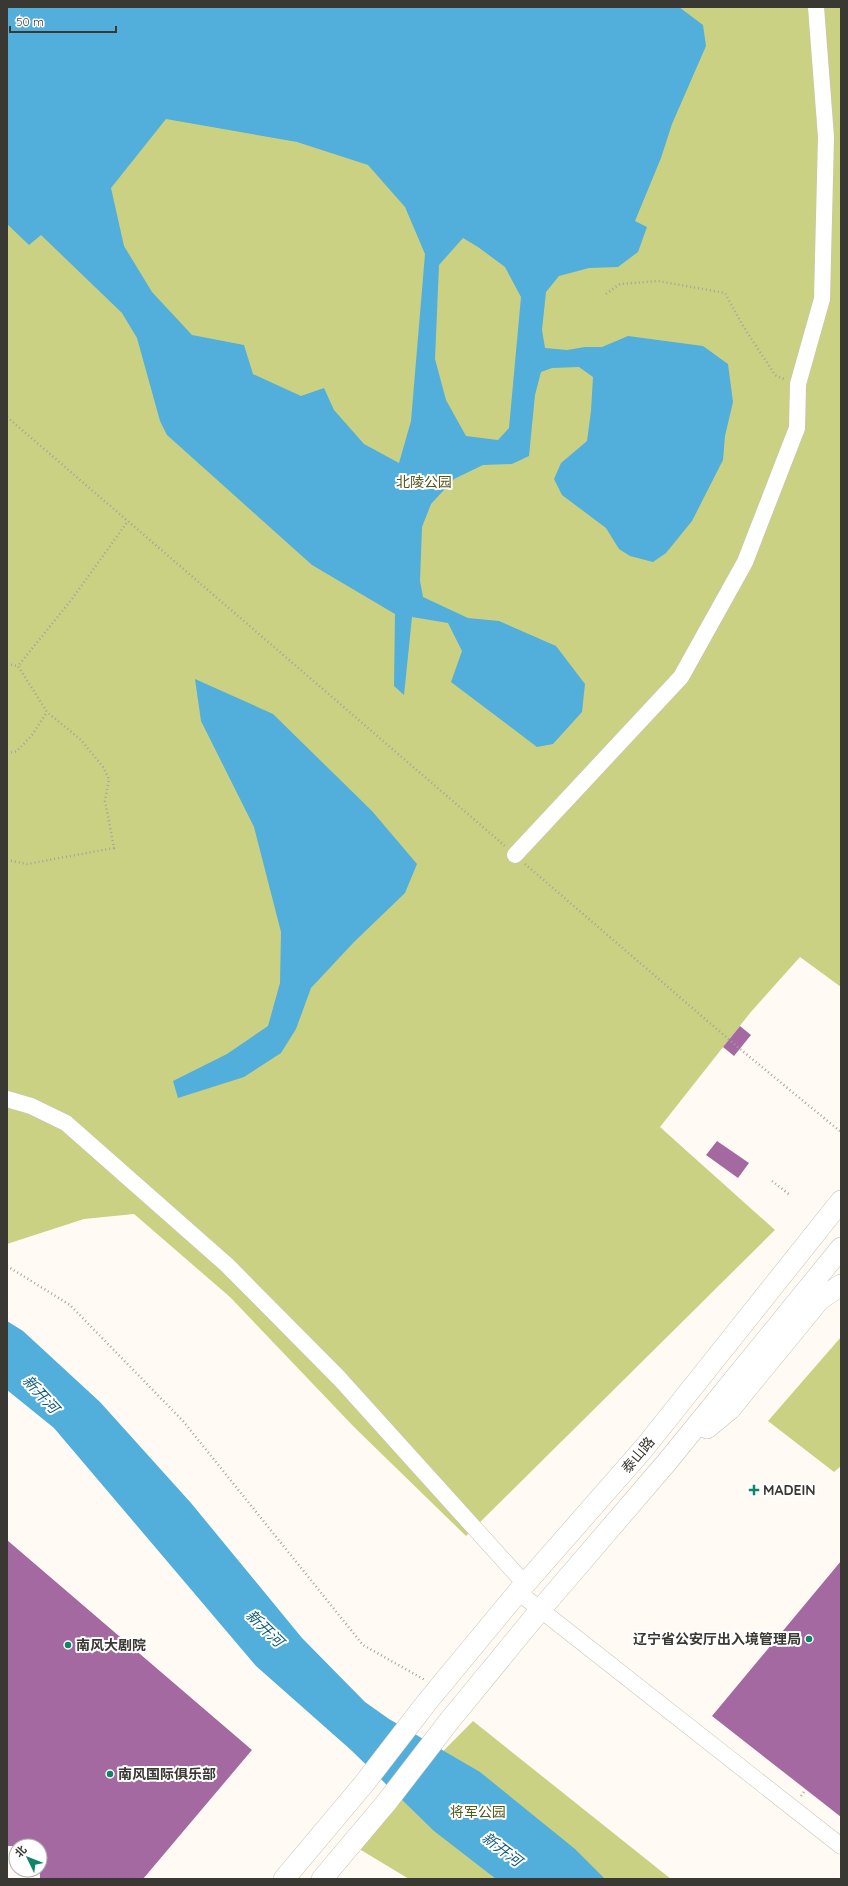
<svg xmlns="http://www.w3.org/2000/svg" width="848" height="1886" font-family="Quicksand,'Noto Sans SC',sans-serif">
<rect width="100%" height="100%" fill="#fffbf4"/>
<path fill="#cbd183" d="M7 7H841V987L800 957 750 1013 660 1127 775 1230 466 1536 354 1427 230 1297 134 1214 84 1219 7 1244Z
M841 1337V1466L834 1472 768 1421Z
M473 1721 671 1879H409L351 1844Z"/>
<path fill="#52aeda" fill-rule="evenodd" d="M7 7H679L703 25 706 46 672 124 661 158 635 221 647 227 638 252 618 267 589 268 559 276 546 292 542 330 545 348 567 350 585 347H602L628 336 703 346 728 364 733 402 725 436 723 460 692 521 666 553 653 562 630 556 619 549 606 528 562 495 554 479 561 463 587 441 591 411 593 377 579 367 552 368 541 372 535 395 529 456 512 464 483 465 454 479 431 504 422 527 420 581 423 597 468 618 499 621 556 646 585 684 582 712 553 744 537 747 451 682 462 651 448 623 412 617 404 695 394 686 395 614 312 565 167 435 160 421 137 338 122 313 41 235 29 245 7 224ZM166 119 297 142 368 165 405 207 425 254 411 421 399 463 364 444 334 410 324 388 301 396 253 374 244 345 192 335 152 292 124 246 111 188ZM463 238 478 247 505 267 521 297 509 428 498 440 466 436 446 400 435 359 439 265Z
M195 679 273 714 372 811 417 864 405 893 354 942 311 988 296 1029 281 1053 244 1077 178 1098 173 1081 227 1054 268 1026 280 983 281 932 254 827 201 721Z
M7 1321 23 1331 100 1402 191 1503 302 1638 365 1702 389 1719 480 1772 575 1849 605 1879H496L434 1831 351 1750 256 1666 54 1428 7 1390Z"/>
<path fill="#a469a1" d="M740 1026 751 1035 734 1056 723 1047Z
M717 1141 749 1163 738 1178 706 1155Z
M7 1540 252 1750 143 1879H40V1846H7Z
M841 1561V1817L712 1716Z"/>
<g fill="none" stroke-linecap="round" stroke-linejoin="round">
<g stroke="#c8c3b7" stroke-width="17">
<path id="minor" d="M515 855 681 677 745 562 797 428 798 384 822 299 826 137 816 7
M7 1099 31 1106 66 1123 227 1265 339 1378 525 1584
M518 1592 841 1846"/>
</g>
<g stroke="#c8c3b7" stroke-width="22">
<path id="major" d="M707 1428 730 1409 819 1300 841 1285
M450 1720 541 1609 667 1462 841 1248
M284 1879 363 1785 427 1702 518 1592 645 1447 841 1201
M322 1879 386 1803"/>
</g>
<path stroke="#a5a29c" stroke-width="2.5" stroke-dasharray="1 3" stroke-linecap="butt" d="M606 294 620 284 658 281 725 293 743 326 775 375 784 379
M7 417 505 846
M7 664 18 666
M7 753 17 751 32 735 47 712
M7 860 27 864 114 848 105 801 109 779 103 767 81 740 47 712 18 666 72 599 128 521
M525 864 740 1049 841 1132
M772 1181 790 1195
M7 1266 70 1305 183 1421 363 1645 425 1680
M801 1796 806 1789"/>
<use href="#minor" stroke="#fff" stroke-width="16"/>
<use href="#major" stroke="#fff" stroke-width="21"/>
<g stroke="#c8c3b7" stroke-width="22" stroke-linecap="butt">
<path id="major-bridge" d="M386 1803 450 1720"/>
</g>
<use href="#major-bridge" stroke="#fff" stroke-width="21"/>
</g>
<g fill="#0e8566" stroke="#fff" stroke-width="1.5">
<path d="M752 1484h4v4h4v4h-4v4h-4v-4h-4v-4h4z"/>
<circle cx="809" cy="1639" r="4"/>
<circle cx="68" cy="1645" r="4"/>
<circle cx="110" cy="1774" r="4"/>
</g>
<g text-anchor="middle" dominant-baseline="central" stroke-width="4" stroke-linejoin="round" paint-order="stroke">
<g font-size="14" fill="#56591c" stroke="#fff">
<text x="424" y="482">北陵公园</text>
<text x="478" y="1812">将军公园</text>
</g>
<g font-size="14" fill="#3a3833" stroke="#fff">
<text transform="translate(638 1455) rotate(-50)">泰山路</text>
</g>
<g font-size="14" font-weight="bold" fill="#3a3833" stroke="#fff" text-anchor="start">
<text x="763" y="1490">MADEIN</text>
<text x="801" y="1639" text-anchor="end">辽宁省公安厅出入境管理局</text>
<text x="76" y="1645">南风大剧院</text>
<text x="118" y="1774">南风国际俱乐部</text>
</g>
<g font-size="15" font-style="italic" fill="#135b79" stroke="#fff">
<text transform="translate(41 1394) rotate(47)">新开河</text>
<text transform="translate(265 1628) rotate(44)">新开河</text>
<text transform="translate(502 1849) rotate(37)">新开河</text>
</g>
</g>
<rect width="848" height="1886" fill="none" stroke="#3a3833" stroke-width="16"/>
<g transform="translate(28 1858) rotate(313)"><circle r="19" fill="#ffffff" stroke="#b0afad"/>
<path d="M0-3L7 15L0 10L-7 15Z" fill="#0e8566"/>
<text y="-6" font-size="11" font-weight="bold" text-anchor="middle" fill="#3a3833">北</text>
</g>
<path d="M10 26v6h106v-6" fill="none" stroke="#3a3833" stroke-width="2"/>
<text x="16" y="26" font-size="12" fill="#3a3833" stroke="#ffffff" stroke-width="3" paint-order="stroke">50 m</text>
</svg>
